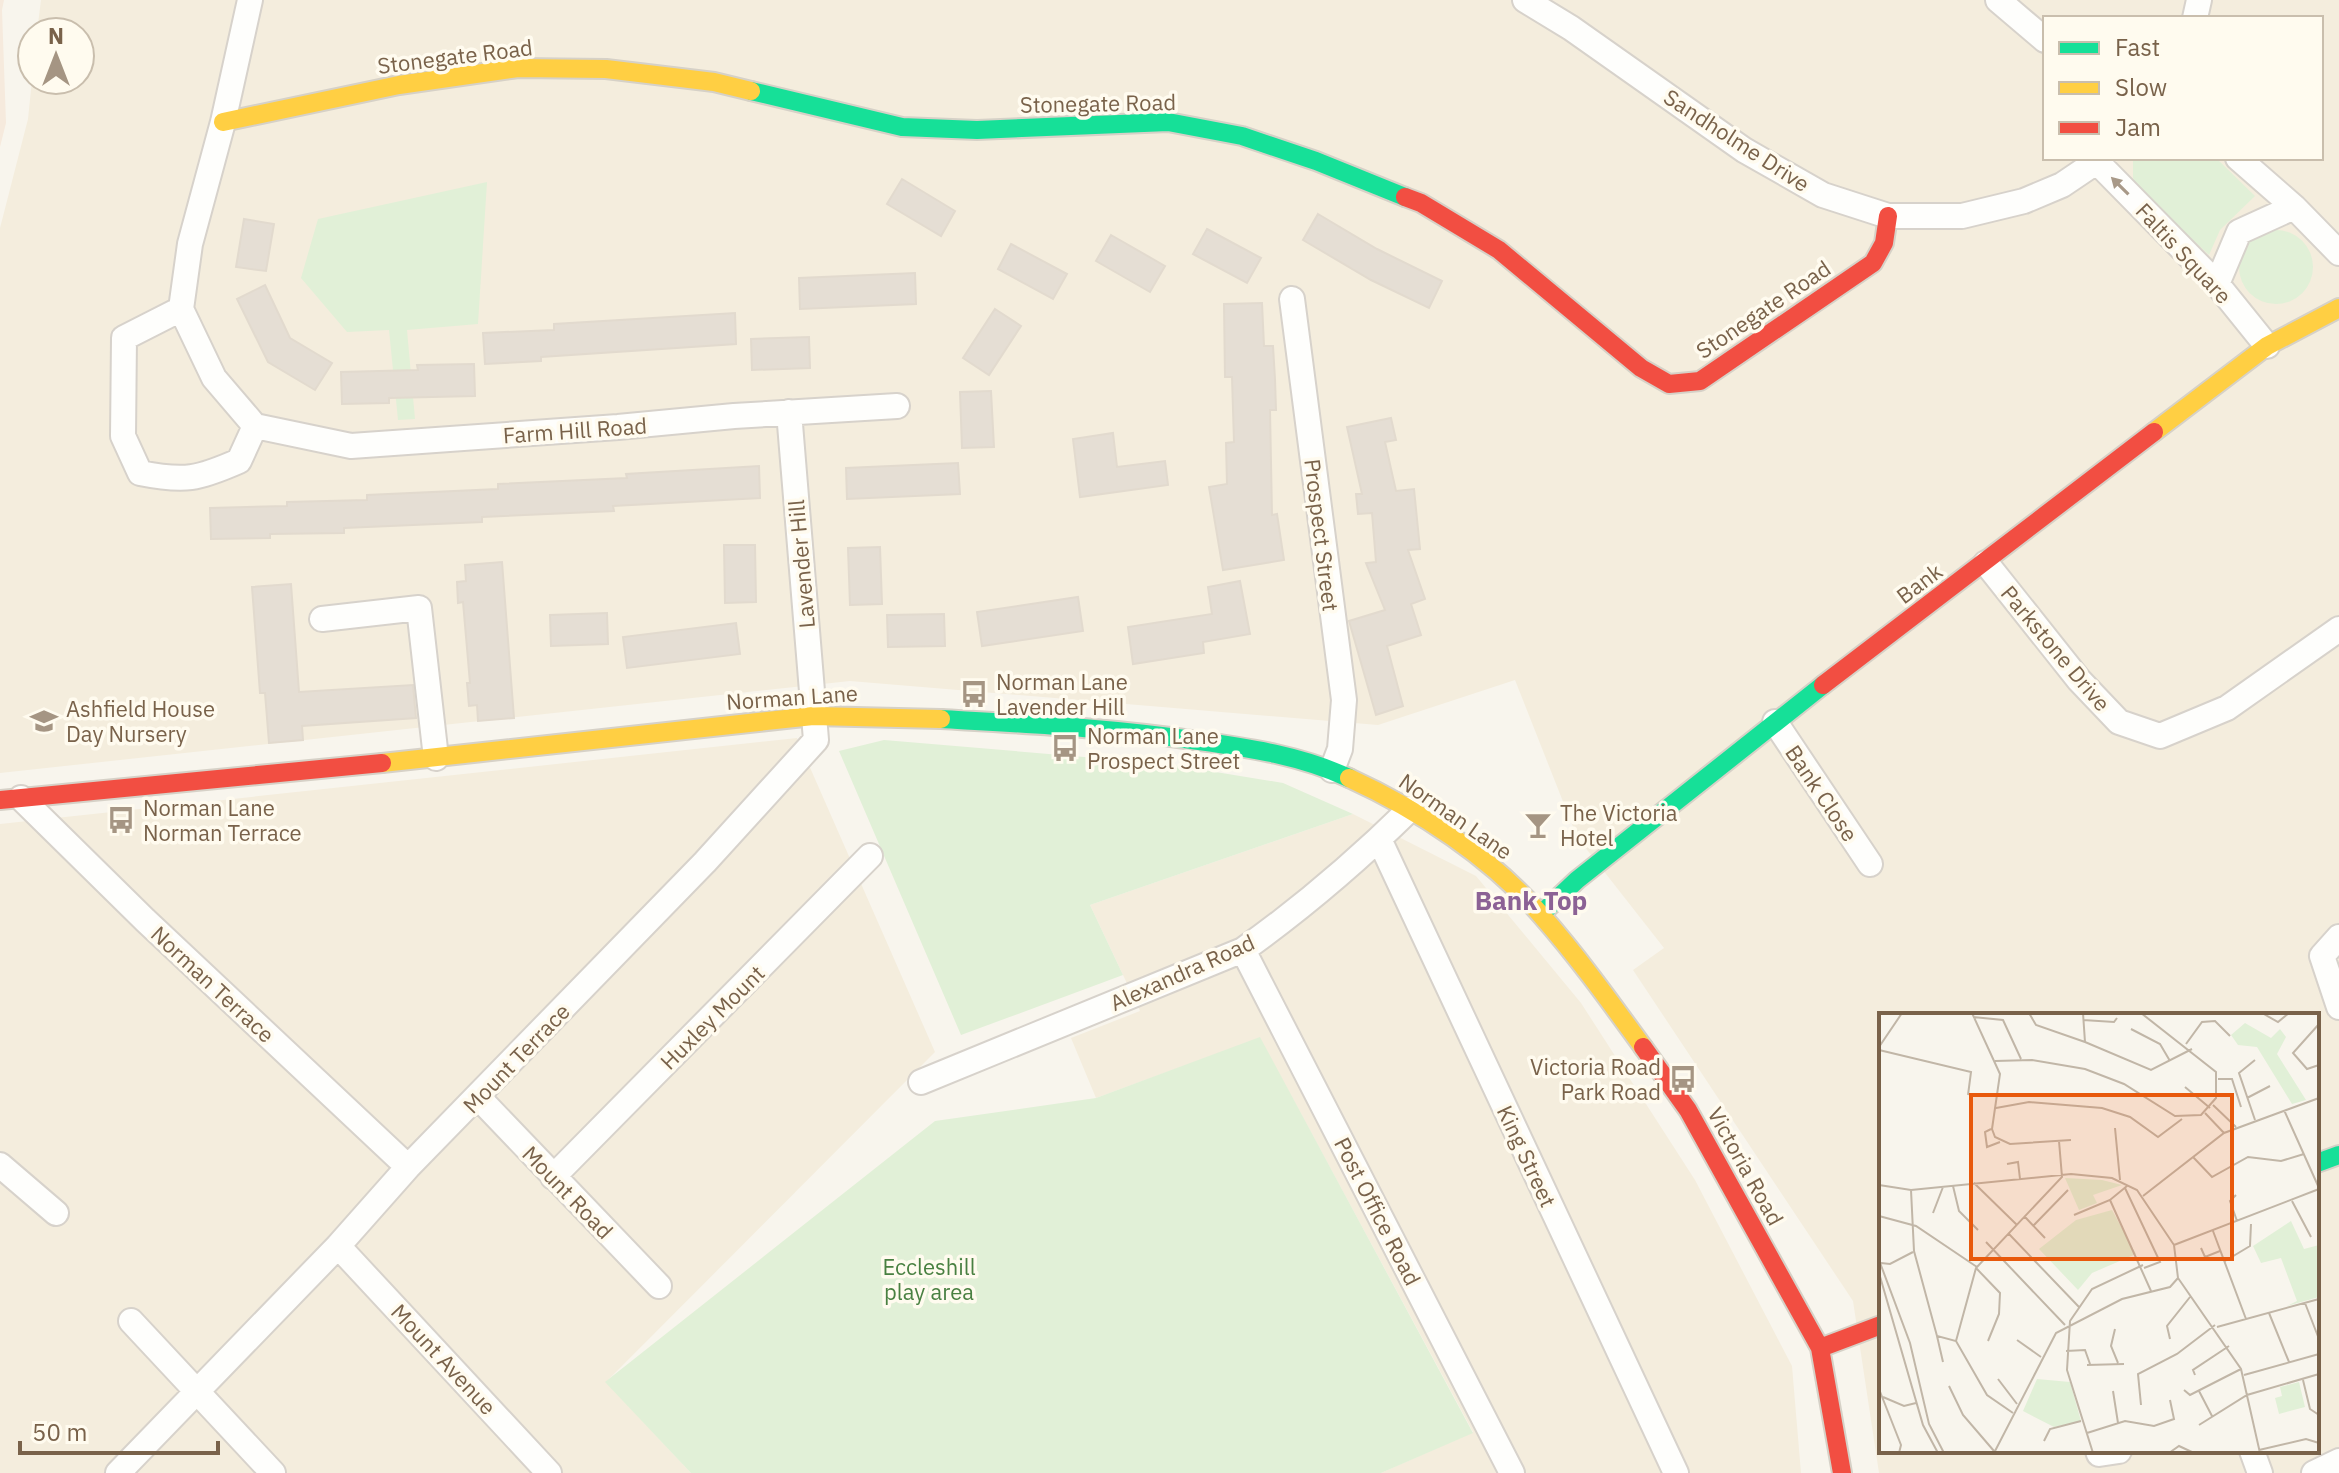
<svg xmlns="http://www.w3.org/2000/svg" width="2339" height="1473" font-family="'IBM Plex Sans',sans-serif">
<rect width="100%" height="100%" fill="#f8f5ed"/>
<path fill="#f4eddd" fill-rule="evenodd" d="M41 0H2339V1473H1879L1853 1301 1633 970 1664 948 1577 837 1515 680 1378 725 850 681 0 773V228L28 119 32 80H80V32H37ZM2045 18H2321V158H2045ZM1881 1015H2317V1451H1881Z
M797 738 935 1052 606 1382 691 1473H0V824Z
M1353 814 1476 876 1581 1003 1695 1180 1792 1366 1801 1473H1381L1473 1432 1260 1038 1096 1098 1071 1038 1140 1011 1090 905Z"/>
<path fill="#f6eadd" d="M0 0H4L2 10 6 123 0 147Z"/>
<path fill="#e1f0d7" d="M2133 158H2216L2255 196 2220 230 2209 255 2137 188 2133 178Z
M487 182 478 324 407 330 415 419 398 420 389 330 347 332 301 278 318 219Z
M2239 267a37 37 0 1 1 74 0a37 37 0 1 1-74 0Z
M884 740 1167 764 1283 783 1353 814 1090 905 1123 975 961 1035 839 751Z
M1260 1037 1473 1433 1381 1473H691L605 1382 935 1121 1096 1098Z"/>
<path fill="#e5ded4" stroke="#e2dace" stroke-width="2" d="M902 179 955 211 941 236 887 204Z
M1318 214 1377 249 1442 281 1429 308 1371 280 1303 240Z
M244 219 274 224 266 271 236 267Z
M1207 229 1261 258 1247 283 1193 254Z
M1111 235 1165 266 1150 292 1096 261Z
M1011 244 1067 274 1053 299 998 269Z
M915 273 916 304 800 309 799 278Z
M265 285 290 338 332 363 315 390 268 362 237 299Z
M1262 303 1264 346H1273L1275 379 1276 410H1270L1272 515 1277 514 1284 560 1223 570 1209 487 1227 484 1226 443 1234 442 1232 377H1225L1224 304Z
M995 309 1021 326 989 375 963 358Z
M735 313 736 344 541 357V361L485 364 483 333 554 330V324Z
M809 337 810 368 752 370 751 339Z
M474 364 475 396 389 398V403L342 404 341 372 418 370 417 365Z
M991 391 994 447 962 448 960 392Z
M1391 418 1396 440 1385 442 1396 491 1414 489 1420 549 1408 550 1425 599 1411 604 1421 635 1387 646 1403 706 1376 715 1349 621 1385 610 1366 563 1376 562 1372 513 1358 514 1356 494H1362L1347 427Z
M1113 433 1117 467 1165 461 1168 485 1080 497 1073 439Z
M958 463 960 494 847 499 846 468Z
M759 466 760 498 613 506 614 511 482 517V522L344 528V533L270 534V538L211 539 210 508 287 506V502L367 500V495L498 489V484L627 478 626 474Z
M724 545H755L756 602 725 603Z
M880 547 882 604 850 605 848 548Z
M502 562 514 718 478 721 477 705 469 706 467 683H470L463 602 458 603 457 582 466 581 465 565Z
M1240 581 1250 634 1203 642 1204 653 1133 664 1128 627 1212 614 1208 587Z
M291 584 299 692 413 685 416 718 302 726 303 740 269 743 265 693H260L252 587Z
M1078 597 1083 631 982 646 977 612Z
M607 613 608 644 551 646 550 615Z
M944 614 945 646 888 647 887 615Z
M736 623 740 654 627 668 623 637Z"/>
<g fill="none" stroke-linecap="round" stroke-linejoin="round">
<g stroke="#d7d2cb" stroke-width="28">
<path id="street" d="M250 0 223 122 190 244 181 309 214 378 255 426 351 446 618 427 734 416 897 406
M1525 0 1571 28 1744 150 1823 195 1888 216H1962L2024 201 2062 185 2102 158
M1998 0 2045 40
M2195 18 2199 0
M2238 158 2294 207 2339 253
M2097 162 2217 284 2267 346
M2217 284 2239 232 2294 207
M1292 299 1344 700 1340 749 1332 770
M181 309 124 338 123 436 140 473C185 482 198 479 239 461L255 426
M1986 563 2079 680 2119 722 2160 736 2227 708 2339 629
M322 619 419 608 436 758
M1775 722 1870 864
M21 798 145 920 408 1167
M1379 839 1676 1473
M2339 937 2322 956 2339 1007
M1243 950 1512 1473
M921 1082 1243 950C1302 908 1358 860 1410 809
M478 1097 659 1286
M0 1165 56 1213
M553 1177 870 856
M338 1246 549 1473
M131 1321 273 1473
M2098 1451 2099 1454 2119 1451
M2252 1451 2260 1473
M118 1473 338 1246 408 1167 705 862 816 740 789 412
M2314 1473 2339 1461"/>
</g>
<g stroke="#d6d1c7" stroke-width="22">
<path id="fast" d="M751 91 902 127 977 130 1168 122 1242 136 1316 161 1405 197
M941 719C1028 724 1114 728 1199 741 1250 748 1302 756 1349 778
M1541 914 1577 880 1823 685
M2317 1163 2339 1155"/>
</g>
<g stroke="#d6d1c7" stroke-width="22">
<path id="slow" d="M223 122 399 85 518 68 606 69 714 82 751 91
M2154 432 2267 346 2339 308
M382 763 813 716 941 719
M1349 778C1419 810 1491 857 1542 916 1578 957 1611 1003 1643 1047"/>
</g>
<g stroke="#d6d1c7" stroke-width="22">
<path id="jam" d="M1405 197 1421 203 1499 250 1641 368 1669 384 1700 381 1873 263 1884 243 1888 216
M1823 685 2154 432
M0 800 382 763
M1643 1047 1688 1110 1820 1348 1842 1473
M1820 1348 1881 1325"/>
</g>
<use href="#street" stroke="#fefefc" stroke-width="24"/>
<use href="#fast" stroke="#16e098" stroke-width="18"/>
<use href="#slow" stroke="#ffcf43" stroke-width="18"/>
<use href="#jam" stroke="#f24e42" stroke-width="18"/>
</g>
<defs><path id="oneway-solid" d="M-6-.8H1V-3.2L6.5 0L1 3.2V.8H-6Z" transform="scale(2)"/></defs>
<use fill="#a89988" href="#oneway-solid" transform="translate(2120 186) rotate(-135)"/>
<defs>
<g id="bus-bare" transform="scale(2.16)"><path d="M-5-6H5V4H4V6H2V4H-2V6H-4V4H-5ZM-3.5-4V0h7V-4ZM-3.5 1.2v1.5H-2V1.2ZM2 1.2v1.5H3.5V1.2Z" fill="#a59583" stroke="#fffbef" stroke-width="2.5" paint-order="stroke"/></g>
<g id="school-bare" transform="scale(2.16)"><path d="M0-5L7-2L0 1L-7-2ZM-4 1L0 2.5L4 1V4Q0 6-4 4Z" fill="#a59583" stroke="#fffbef" stroke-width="2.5" paint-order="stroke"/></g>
<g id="bar-bare" transform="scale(2.16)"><path d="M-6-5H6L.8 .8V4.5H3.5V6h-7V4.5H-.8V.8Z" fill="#a59583" stroke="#fffbef" stroke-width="2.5" paint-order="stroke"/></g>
</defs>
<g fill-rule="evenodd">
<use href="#bus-bare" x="974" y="694"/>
<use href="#school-bare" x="44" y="721"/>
<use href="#bus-bare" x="1065" y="748"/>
<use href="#bus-bare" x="121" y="820"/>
<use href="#bar-bare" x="1538" y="825"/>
<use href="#bus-bare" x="1683" y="1079"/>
</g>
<g text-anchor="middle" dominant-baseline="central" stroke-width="7" stroke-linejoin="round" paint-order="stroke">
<g font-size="22" fill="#79624a" stroke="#fffbef">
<text transform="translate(455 56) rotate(-7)">Stonegate Road</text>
<text transform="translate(1098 103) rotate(-1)">Stonegate Road</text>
<text transform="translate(1737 140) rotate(33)">Sandholme Drive</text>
<text transform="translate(2184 253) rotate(47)">Faltis Square</text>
<text transform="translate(1763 309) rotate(-34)">Stonegate Road</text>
<text transform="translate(575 430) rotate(-4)">Farm Hill Road</text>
<text transform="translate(1322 535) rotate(83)">Prospect Street</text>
<text transform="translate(801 564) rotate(-95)">Lavender Hill</text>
<text transform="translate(1919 583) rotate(-37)">Bank</text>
<text transform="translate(2056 648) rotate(50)">Parkstone Drive</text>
<text transform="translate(792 697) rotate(-4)">Norman Lane</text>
<text transform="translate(1822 793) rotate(56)">Bank Close</text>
<text transform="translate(1456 816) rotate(35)">Norman Lane</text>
<text transform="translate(1182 972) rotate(-24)">Alexandra Road</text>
<text transform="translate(213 984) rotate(43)">Norman Terrace</text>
<text transform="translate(712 1017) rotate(-45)">Huxley Mount</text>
<text transform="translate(516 1058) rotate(-46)">Mount Terrace</text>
<text transform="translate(1527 1156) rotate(65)">King Street</text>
<text transform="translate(1746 1166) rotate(61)">Victoria Road</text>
<text transform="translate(568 1192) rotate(46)">Mount Road</text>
<text transform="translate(1378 1211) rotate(63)">Post Office Road</text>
<text transform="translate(444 1359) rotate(47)">Mount Avenue</text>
</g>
<g font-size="22" fill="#79624a" stroke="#fffbef" text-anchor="start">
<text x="996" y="681">Norman Lane<tspan x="996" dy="25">Lavender Hill</tspan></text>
<text x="66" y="708">Ashfield House<tspan x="66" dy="25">Day Nursery</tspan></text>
<text x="1087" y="735">Norman Lane<tspan x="1087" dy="25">Prospect Street</tspan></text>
<text x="143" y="807">Norman Lane<tspan x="143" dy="25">Norman Terrace</tspan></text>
<text x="1560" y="812">The Victoria<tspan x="1560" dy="25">Hotel</tspan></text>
<text x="1661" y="1066" text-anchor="end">Victoria Road<tspan x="1661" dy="25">Park Road</tspan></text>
</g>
<g font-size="22" fill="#498041" stroke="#fffbef">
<text x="929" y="1266">Eccleshill<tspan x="929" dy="25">play area</tspan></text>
</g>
<g font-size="26" font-weight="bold" fill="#8c6295" stroke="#fffbef">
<text x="1531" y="900">Bank Top</text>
</g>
</g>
<g transform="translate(1879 1013)">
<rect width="440" height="440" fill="#f8f5ed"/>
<path d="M366 10 392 25 401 16 407 24 398 41 427 87 413 91 378 34 359 32 352 22ZM186 165 223 167 243 172 214 182 218 190 200 197ZM233 197 257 241 213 260 199 277 160 236 197 207ZM412 208 425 236 440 232V284L408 293 418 288 402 245 382 250 374 233ZM158 366 191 369 202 408 175 414 144 398ZM420 369 426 394 400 401 396 385 403 383 401 374Z" fill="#e1f0d7"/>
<path fill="none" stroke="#c1b6a7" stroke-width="2" d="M93 0 121 61 113 116 116 124 131 131 192 127M150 0 157 12 206 29M204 0 206 29 272 57 313 36M383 0 399 9 410 0M94 4 124 7 142 46M204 7 235 9 238 5M440 11 414 40 428 56 440 52M252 16 281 31 291 48M307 31 323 9 336 8 351 23M0 34 23 0M0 37 92 59 89 82M116 48 153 47 206 56 245 71 296 103 322 102 337 85V59L262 0M339 66H353L362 94M306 74 331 95M368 85 391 73M334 92 357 114M117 95 150 89 223 95 251 104 279 124 303 106M405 97 440 175M326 100 345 120M376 107 360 60 376 47M236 115 241 167M112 116 106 119 108 134 121 129M314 144 333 164 369 144 402 148 425 141M128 151 139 149 141 166M95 170 138 212M0 172 32 177 192 161 233 165 258 177 295 232 299 265 362 356 381 440M74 173 80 198 99 217M246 175 281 249 265 255M32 177 35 238 58 323 77 328 108 382 134 400M357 182 351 188 358 208M264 183 345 120 440 85M231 187 272 278M413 188 432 224M54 200 64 174M195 202 231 187 248 173M0 203 37 213 98 254M146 204 166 225M154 213 189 177M334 218 367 306M130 221 200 294M107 229 186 312M295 232 440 176M322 235 326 244 341 238M0 247 31 330 50 411 65 440M346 248 371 233 372 211M2 250 11 251 34 239M97 255 121 280 120 301 109 328M0 260 44 412 59 440M426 290 440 326M390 300 410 349M338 314 440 286M236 316 232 333 239 350M58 323 64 349M291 326 288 313 311 284M138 327 162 344M77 328 97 255 183 164 180 128M187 338 206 337 211 351M208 352 245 351M316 362 314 357 350 333M365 362 440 341M119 366 138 391M424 367 431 396 440 402M70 373 84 402 115 438M0 376 22 432 20 440M305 377 311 382 362 356M234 378 239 410M320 378 333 403M4 384 25 393 37 390M262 392 259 361 298 341 336 312M320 412 368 382 440 361M208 420 246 408 275 413 295 406 291 387M165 428 171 416 202 408M380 437 427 426 440 430M115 440 177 320 243 286 291 274 299 265M214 440 188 357 191 308 213 276 264 252M290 440 300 433 315 440"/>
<path fill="#e8590c" fill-opacity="0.15" stroke="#e8590c" stroke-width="4" d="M92 82H353V246H92Z"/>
<rect width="440" height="440" fill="none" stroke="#79624a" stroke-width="4"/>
</g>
<rect x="2043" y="16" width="280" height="144" fill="#fffbef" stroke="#c9bead" stroke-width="2"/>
<rect x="2059" y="42" width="40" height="12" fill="#16e098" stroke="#c9bead" stroke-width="2"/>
<text x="2115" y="56" font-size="24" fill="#79624a">Fast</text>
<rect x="2059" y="82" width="40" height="12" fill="#ffcf43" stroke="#c9bead" stroke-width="2"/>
<text x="2115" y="96" font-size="24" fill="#79624a">Slow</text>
<rect x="2059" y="122" width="40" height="12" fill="#f24e42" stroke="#c9bead" stroke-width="2"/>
<text x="2115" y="136" font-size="24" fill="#79624a">Jam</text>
<g transform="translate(56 56)"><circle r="38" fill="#fffbef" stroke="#c9bead" stroke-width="2"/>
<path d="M0-6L14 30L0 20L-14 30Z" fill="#a59583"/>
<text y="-12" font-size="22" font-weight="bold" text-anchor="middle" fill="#79624a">N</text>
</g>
<path d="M20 1441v12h198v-12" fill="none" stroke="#79624a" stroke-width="4"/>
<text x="32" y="1441" font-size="24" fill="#79624a" stroke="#fffbef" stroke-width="6" paint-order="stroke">50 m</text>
</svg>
